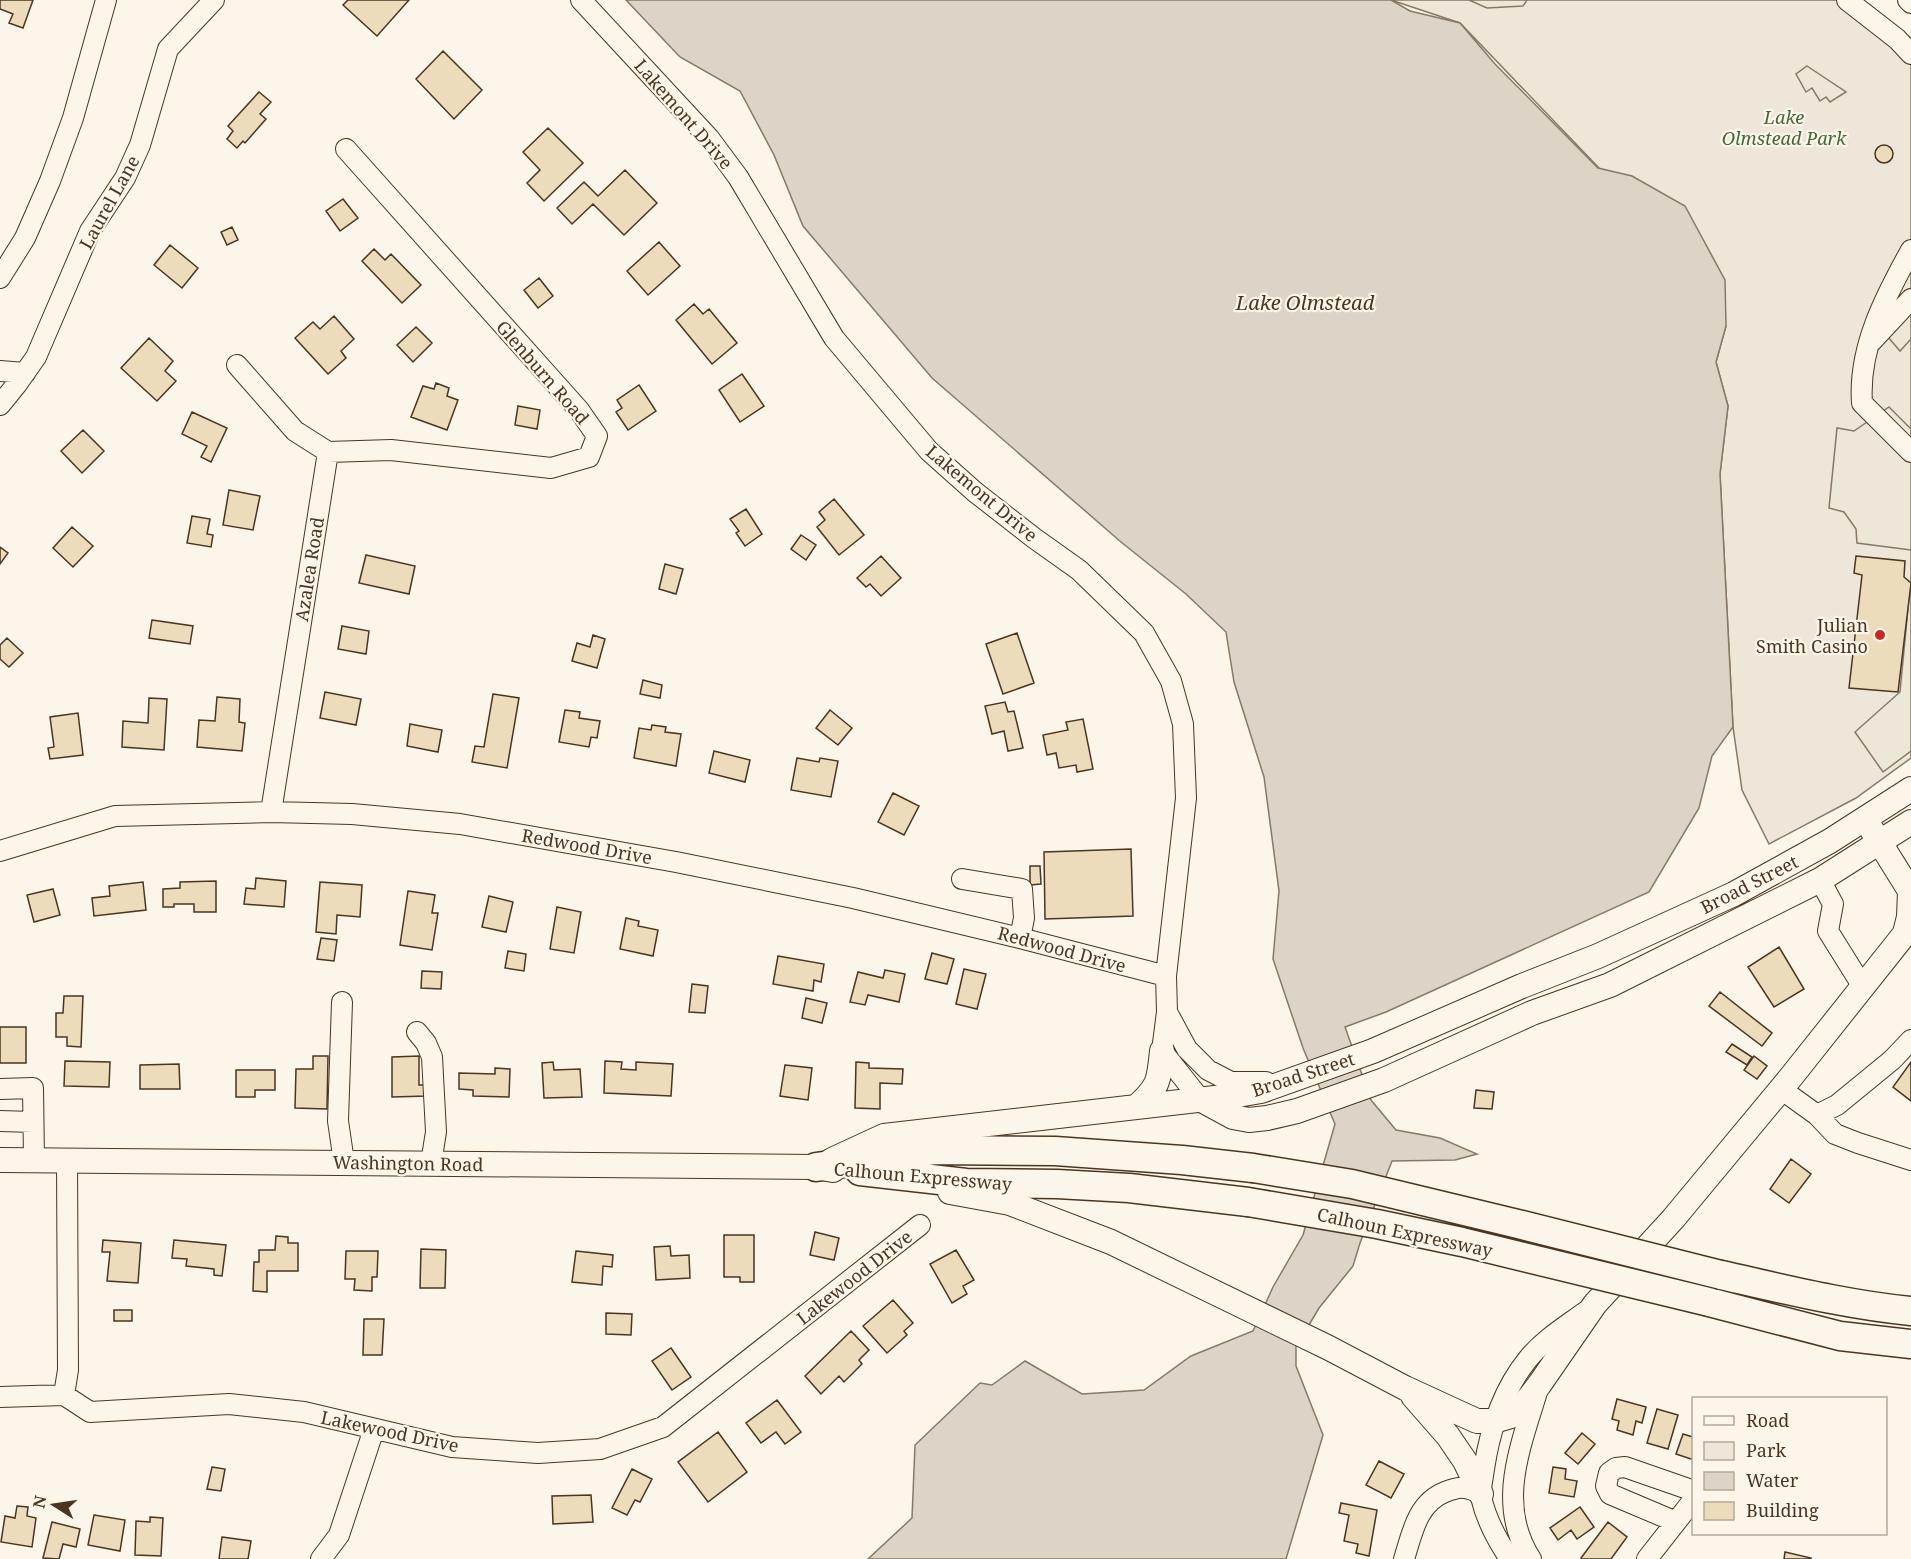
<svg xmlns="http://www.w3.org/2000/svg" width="1911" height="1559" font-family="'Noto Serif',serif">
<rect width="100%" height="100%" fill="#fbf6e9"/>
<path fill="#ede6d9" stroke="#887966" stroke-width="1.5" d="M1391 0H1863L1911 38V758L1856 798 1769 844 1742 790 1733 727 1720 474 1728 406 1716 362 1726 326 1599 168 1460 23Z"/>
<path fill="#ede7d9" stroke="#887966" stroke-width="1.5" d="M1469 0H1527L1523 6 1487 8Z
M1807 66 1846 92 1830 102 1826 97 1820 101 1812 88 1806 92 1796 74Z
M1911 312V339L1900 351 1888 337Z
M1889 407 1911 429V550L1857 543 1856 529 1844 512 1829 508 1837 428 1854 431Z
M1911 577V751L1883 772 1855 732 1900 692Z"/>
<path fill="#dcd4c6" stroke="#887966" stroke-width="1.5" d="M626 0H1391L1410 11 1460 23 1495 64 1598 168 1632 176 1685 206 1725 280 1726 326 1716 362 1728 406 1720 474 1733 727 1712 756 1699 808 1649 892 1386 1012 1345 1027 1371 1100 1396 1130 1440 1138 1477 1154 1455 1160 1392 1161 1360 1243 1353 1266 1319 1308 1296 1347V1366L1323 1435 1286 1559H868L912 1518 915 1445 980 1383 992 1385 1025 1361 1082 1394 1144 1390 1191 1356 1253 1331 1273 1287 1303 1235 1335 1124 1303 1048 1273 959 1279 891 1264 777 1234 682 1226 632 1186 594 1121 542 932 378 803 226 774 155 740 91 680 57Z"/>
<path fill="#ecdcbc" stroke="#4a3520" stroke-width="1.5" d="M0 0H33L23 28 9 23 13 14 0 9Z
M348 0H409L377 36 343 5Z
M443 51 482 90 454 119 416 79Z
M259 92 271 102 260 114 266 119 245 143 243 141 237 148 227 139 233 131 228 126Z
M548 128 583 163 544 201 527 183 540 170 523 152Z
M1875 154a9 9 0 1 1 18 0a9 9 0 1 1-18 0Z
M625 170 657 203 624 235 593 204 572 224 557 208 584 182 598 196Z
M343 199 358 218 340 231 326 211Z
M232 227 238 240 227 245 221 232Z
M659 242 680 266 648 295 627 271Z
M170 245 198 268 182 288 154 265Z
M374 249 385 260 391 254 421 285 402 303 362 261Z
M539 278 553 296 538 308 524 290Z
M694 304 703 314 709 309 737 343 712 364 676 320Z
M334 316 354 339 341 351 346 358 328 374 295 338 313 322 320 329Z
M416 327 432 343 413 362 397 345Z
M149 338 173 361 165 371 176 381 157 401 121 368Z
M742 374 764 406 740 422 719 390Z
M436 383 449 388 447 396 458 400 447 430 411 417 423 386 434 389Z
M639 385 656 411 628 430 616 412 622 408 617 400Z
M518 406 540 410 537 429 515 425Z
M192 412 227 428 211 462 201 457 207 446 182 434Z
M83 430 104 451 82 473 61 451Z
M229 490 260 496 253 530 223 525Z
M834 499 864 535 839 555 817 527 825 520 819 512Z
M746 509 762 534 745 546 736 533 739 531 730 519Z
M192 516 210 519 207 534 213 535 211 547 187 543Z
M72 527 93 546 73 567 53 548Z
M801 535 816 545 806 560 791 549Z
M0 547 8 553 0 564Z
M366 555 415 566 409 594 359 583Z
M881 556 901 578 881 596 870 584 866 587 857 578Z
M1856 556 1905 561 1904 577 1911 583 1898 692 1849 688 1862 575 1854 573Z
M665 564 683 569 676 594 659 589Z
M152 620 193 626 190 644 149 638Z
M342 626 369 631 366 654 338 649Z
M1017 633 1034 683 1003 694 986 644Z
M593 635 605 639 597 668 572 661 577 643 590 647Z
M7 638 23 653 9 667 0 659V645Z
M643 680 662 685 660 698 640 694Z
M325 692 361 699 356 725 320 718Z
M493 694 519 698 507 768 472 762 475 746 484 747Z
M217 697 240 699 239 722 245 723 242 751 197 747 199 720 215 721Z
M149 698 167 699 164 750 122 747 123 721 148 723Z
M1005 702 1008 712 1014 711 1023 748 1008 751 1004 731 992 734 985 706Z
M565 710 580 712 579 718 600 721 597 738 591 737 589 747 559 742Z
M830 710 852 728 838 745 816 728Z
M78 713 83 755 50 759 48 748 54 747 50 717Z
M1083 719 1093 769 1077 772 1076 765 1059 768 1056 753 1047 755 1043 735 1068 730 1066 722Z
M410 724 442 730 438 752 407 746Z
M652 725 666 727 665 732 681 734 676 766 634 758 639 728 651 730Z
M714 751 750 760 745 782 709 773Z
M797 758 819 762 820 758 838 761 831 797 791 790Z
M893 793 919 806 904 835 878 822Z
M1131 849 1133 916 1045 919 1044 852Z
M1030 866H1040L1041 884 1030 885Z
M256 878 286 881 284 907 244 904 246 888 255 889Z
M216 881V912H194V904H174V907H163V889L180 888V882Z
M143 882 146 910 94 916 92 898 110 896 109 886Z
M320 882 362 885 360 917 337 915 336 934 316 932Z
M53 889 60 915 34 922 27 895Z
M408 891 435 895 432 913H438L432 950 400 945Z
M489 896 513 902 506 932 482 927Z
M557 907 581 912 574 953 550 949Z
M626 918 639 921 638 926 658 930 653 956 620 949Z
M321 938 337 940 334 961 317 959Z
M1779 947 1804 989 1774 1007 1748 967Z
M508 951 526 954 524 971 505 968Z
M932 953 954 959 947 984 925 979Z
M778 956 824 964 821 982 814 980 813 991 773 984Z
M964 969 986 974 977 1009 956 1004Z
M885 970 905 974 899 1002 868 995 865 1005 850 1002 858 972 883 978Z
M422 971 442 972 441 989 421 988Z
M692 984 708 986 705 1013 689 1012Z
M1720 992 1772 1033 1762 1046 1709 1006Z
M64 996H83L81 1047 67 1046V1037H56V1013H63Z
M806 998 827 1003 822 1023 802 1018Z
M0 1027H26V1063H0Z
M1732 1044 1752 1057 1747 1065 1726 1052Z
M313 1056H328L327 1109 295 1108 296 1069H313Z
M419 1056V1085H427V1096L392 1097V1057Z
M1754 1056 1767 1066 1757 1079 1744 1070Z
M65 1061 110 1062 109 1087 64 1086Z
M605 1061 622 1062 621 1069 636 1070V1062L673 1064 671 1096 604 1093Z
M553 1062 554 1070 580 1069 582 1097 544 1098 542 1063Z
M856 1062 869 1063V1068L903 1069 902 1084 880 1083V1109L855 1108Z
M1911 1062V1101L1893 1087Z
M179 1064 180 1089H140V1065Z
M785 1065 812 1068 808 1100 780 1096Z
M495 1068 510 1069 509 1097 473 1096V1090L459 1089V1073L495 1074Z
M236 1070H275V1090H255V1097H236Z
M1476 1090 1494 1092 1492 1109 1474 1108Z
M1791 1159 1811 1174 1789 1203 1770 1189Z
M815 1232 839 1238 834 1260 810 1255Z
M724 1235H754V1282H740V1277H724Z
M276 1236 288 1237V1243H298V1271H267V1292L253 1291 254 1262H259V1250H275Z
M103 1240 141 1243 138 1283 107 1281 110 1252H102Z
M174 1240 226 1245 222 1276 214 1275V1269L186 1266 187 1259 172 1258Z
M670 1246 671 1256 689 1255 690 1278 656 1280 654 1247Z
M421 1249 446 1250 445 1288H420Z
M956 1250 974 1280 963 1286 967 1294 952 1303 930 1264Z
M346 1251H378L377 1277H372V1291L354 1290 355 1279H345Z
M576 1251 613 1255 612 1267 603 1266 602 1285 572 1282Z
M893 1300 913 1323 904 1331 907 1335 887 1353 863 1326Z
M114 1310H132V1321H114Z
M606 1313 632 1314 631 1335 606 1334Z
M364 1319H384L382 1355H363Z
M851 1331 869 1350 859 1360 862 1364 844 1382 839 1376 821 1394 805 1376Z
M671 1348 691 1377 672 1390 652 1361Z
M1617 1399 1646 1407 1642 1423 1636 1421 1633 1435 1617 1430 1619 1421 1612 1419Z
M777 1400 801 1432 785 1444 776 1432 761 1443 746 1423Z
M1657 1409 1678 1415 1668 1449 1647 1443Z
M718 1432 747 1472 708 1502 678 1462Z
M1582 1433 1595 1444 1578 1464 1565 1453Z
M1683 1434 1693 1437 1694 1435V1460L1676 1454Z
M1379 1461 1404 1474 1391 1498 1366 1485Z
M212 1467 225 1469 221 1491 207 1489Z
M1553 1467 1566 1469 1565 1479 1577 1481 1574 1497 1549 1493Z
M632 1469 652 1479 640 1502 635 1500 627 1515 612 1508Z
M591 1495 593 1522 553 1524 552 1496Z
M1341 1503 1377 1510 1369 1556 1356 1553 1358 1544 1344 1541 1349 1515 1339 1513Z
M17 1506 28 1507 27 1516 36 1518 32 1547 1 1542 5 1516 15 1518Z
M1580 1507 1594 1527 1577 1539 1571 1530 1558 1540 1550 1528Z
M94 1515 125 1520 120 1551 88 1545Z
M150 1517 163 1518 161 1556 135 1555 136 1521 150 1522Z
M52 1522 80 1529 76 1547 63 1544 59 1559 43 1558Z
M1608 1522 1627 1537 1611 1559H1582L1581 1558Z
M222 1537 251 1541 248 1559H219Z
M1785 1552 1811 1558V1559H1784Z"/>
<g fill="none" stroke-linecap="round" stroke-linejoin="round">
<g stroke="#4a3520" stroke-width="22">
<path id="minor" d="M581 0 709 138 738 177 834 338 929 451 975 492 1034 538 1079 570 1144 633 1171 681 1183 724 1186 798 1166 976 1167 1012 1162 1051 1200 1099
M1847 0 1897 39 1911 54
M1908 0 1911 3
M1911 250C1885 297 1858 348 1862 403L1911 452
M0 278 25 238 50 181 73 118 106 0
M1872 341 1911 299
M237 365 295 431 328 452 271 812
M0 371 25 373
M0 405 17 384 36 357 90 231 125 178 140 145 168 49 214 0
M328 452 391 450 551 468 589 457 597 436 579 410 346 149
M0 851 115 816 271 812 352 814 460 824 676 862 853 898 1020 938 1166 976
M962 879 1022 889 1024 918 1020 938
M1820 880 1833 904 1828 931 1863 987
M342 1002 338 1121 344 1162
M1167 1012 1187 1049 1208 1070 1231 1082H1266
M417 1032 426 1043 432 1057 436 1132 431 1163
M0 1089 33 1088 34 1160
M1781 1089 1817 1115 1835 1134 1858 1143 1911 1160
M1817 1115 1837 1105 1892 1060 1911 1040
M0 1121 33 1122
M67 1159 68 1370 64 1395 90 1412 229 1404 304 1412 452 1447 538 1453 600 1449 663 1427 920 1225
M0 1397 64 1395
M1676 1522 1610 1494 1606 1486 1609 1473 1616 1468 1625 1467 1694 1491
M321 1559 339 1535 374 1429
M1404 1559C1412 1534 1417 1503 1445 1492 1460 1486 1466 1486 1481 1494
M1510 1559C1497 1540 1486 1519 1481 1497 1480 1488 1483 1478 1484 1469 1490 1429 1502 1391 1528 1359 1543 1340 1566 1326 1585 1312
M1531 1559C1496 1505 1520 1448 1537 1392
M1647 1559 1694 1499"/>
</g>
<g stroke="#4a3520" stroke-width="26">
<path id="major" d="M1872 830 1910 891 1909 917 1905 933
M1200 1099 1233 1117 1249 1120 1267 1118 1297 1111 1384 1080 1532 1013 1610 985 1820 880 1911 822
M1136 1107C1159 1087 1159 1081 1162 1051
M0 1160 816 1167 833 1170
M832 1160 884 1136 1232 1096 1261 1091 1373 1051 1522 986 1598 956 1734 894 1830 841 1911 789
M950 1192 1010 1203 1111 1242 1329 1348 1405 1388 1457 1412 1477 1421H1494L1511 1416 1521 1408 1539 1385 1595 1304 1673 1219 1791 1077 1911 926
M1413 1396 1448 1436 1465 1461 1481 1494"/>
</g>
<g stroke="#4a3520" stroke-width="31">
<path id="highway" d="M816 1167 936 1150 1055 1151 1182 1160 1253 1168
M860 1171 966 1183 1057 1184 1129 1188 1248 1202
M1721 1275C1784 1289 1847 1305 1911 1311
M1709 1302 1840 1336 1911 1344"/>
</g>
<use href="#minor" stroke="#fbf6e9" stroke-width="20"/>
<use href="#major" stroke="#fbf6e9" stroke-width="24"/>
<use href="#highway" stroke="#fbf6e9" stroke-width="28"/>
<g stroke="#4a3520" stroke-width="31" stroke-linecap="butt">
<path id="highway-bridge" d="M1253 1168 1352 1184 1518 1224 1721 1275
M1248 1202 1377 1224 1462 1242 1709 1302"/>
</g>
<use href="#highway-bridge" stroke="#fbf6e9" stroke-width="28"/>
</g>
<circle fill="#c62828" stroke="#fbf6e9" stroke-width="2" cx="1880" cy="635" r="6"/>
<g text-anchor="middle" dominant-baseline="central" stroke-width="4.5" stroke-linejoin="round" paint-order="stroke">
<g font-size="18" fill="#4a3520" stroke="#fbf6e9">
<text transform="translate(684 114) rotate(49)">Lakemont Drive</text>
<text transform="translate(109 202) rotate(-61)">Laurel Lane</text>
<text transform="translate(543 372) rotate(49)">Glenburn Road</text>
<text transform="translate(982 493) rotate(40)">Lakemont Drive</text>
<text transform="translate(309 569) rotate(-81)">Azalea Road</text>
<text transform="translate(587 846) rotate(10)">Redwood Drive</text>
<text transform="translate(1749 884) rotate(-27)">Broad Street</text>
<text transform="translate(1062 949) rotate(15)">Redwood Drive</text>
<text transform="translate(1303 1074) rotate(-18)">Broad Street</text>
<text transform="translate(408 1163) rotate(1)">Washington Road</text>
<text transform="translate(923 1176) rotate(5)">Calhoun Expressway</text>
<text transform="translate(1405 1232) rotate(12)">Calhoun Expressway</text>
<text transform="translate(854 1277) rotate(-38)">Lakewood Drive</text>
<text transform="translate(390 1431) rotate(12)">Lakewood Drive</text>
</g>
<g font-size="18" font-style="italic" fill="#436837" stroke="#fbf6e9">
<text x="1784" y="117">Lake<tspan x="1784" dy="21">Olmstead Park</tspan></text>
</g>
<g font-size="18" fill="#4a3520" stroke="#fbf6e9" text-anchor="end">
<text x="1868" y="625">Julian<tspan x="1868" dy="21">Smith Casino</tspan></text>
</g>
<g font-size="20" font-style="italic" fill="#4a3520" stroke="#fbf6e9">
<text x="1305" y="302">Lake Olmstead</text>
</g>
</g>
<rect x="1692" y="1397" width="195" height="138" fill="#fbf6e9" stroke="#b4a999" stroke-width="1.5"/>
<rect x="1704" y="1416" width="30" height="9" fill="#fbf6e9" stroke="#b4a999" stroke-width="1.5"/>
<text x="1746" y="1427" font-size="18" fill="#4a3520">Road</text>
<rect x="1704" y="1442" width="30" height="18" fill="#ede6d9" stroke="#b4a999" stroke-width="1.5"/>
<text x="1746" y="1457" font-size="18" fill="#4a3520">Park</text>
<rect x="1704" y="1472" width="30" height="18" fill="#dcd4c6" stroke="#b4a999" stroke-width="1.5"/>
<text x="1746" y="1487" font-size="18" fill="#4a3520">Water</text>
<rect x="1704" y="1502" width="30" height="18" fill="#ecdcbc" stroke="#b4a999" stroke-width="1.5"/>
<text x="1746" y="1517" font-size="18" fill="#4a3520">Building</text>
<g transform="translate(54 1505) rotate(282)" stroke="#fbf6e9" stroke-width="4.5" paint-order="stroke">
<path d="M0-4.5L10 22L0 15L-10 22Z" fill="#4a3520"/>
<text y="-9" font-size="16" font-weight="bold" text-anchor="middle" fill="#4a3520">N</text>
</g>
</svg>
